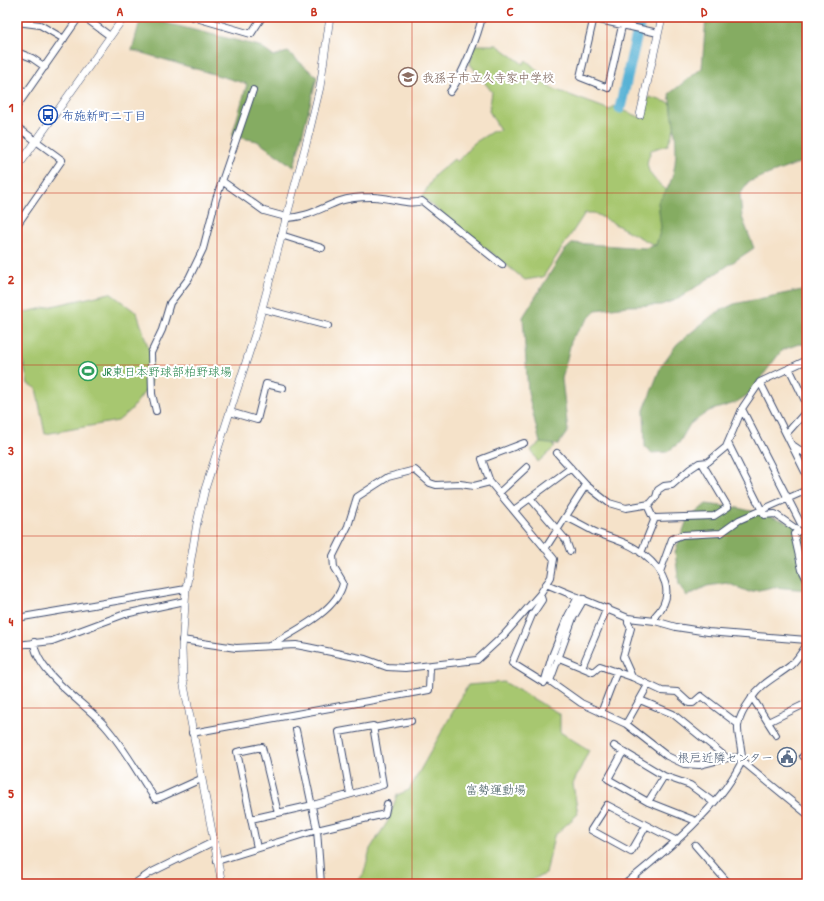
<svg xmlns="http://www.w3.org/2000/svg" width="824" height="901" font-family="'Patrick Hand','Klee One',sans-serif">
<rect width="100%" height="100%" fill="#fff"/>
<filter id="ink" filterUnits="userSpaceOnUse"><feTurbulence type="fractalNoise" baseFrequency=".025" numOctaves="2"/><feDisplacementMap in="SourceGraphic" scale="8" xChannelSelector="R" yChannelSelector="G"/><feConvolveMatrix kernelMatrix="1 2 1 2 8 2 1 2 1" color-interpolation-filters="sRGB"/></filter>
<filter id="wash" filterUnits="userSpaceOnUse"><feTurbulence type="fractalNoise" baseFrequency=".012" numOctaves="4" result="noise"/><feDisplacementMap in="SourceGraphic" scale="16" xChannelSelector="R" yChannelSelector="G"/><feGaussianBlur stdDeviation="0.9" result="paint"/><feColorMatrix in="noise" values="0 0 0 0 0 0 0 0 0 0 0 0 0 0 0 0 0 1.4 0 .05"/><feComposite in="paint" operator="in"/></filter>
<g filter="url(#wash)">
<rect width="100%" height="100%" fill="#f5e2c9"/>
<path fill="#a7c770" stroke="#617b67" d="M474 45H497L523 64 526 60 546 78 544 83 551 88 610 110 613 106 642 118 649 97 682 106 668 145 651 150C649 157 646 162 648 168 652 186 696 209 711 219L660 245H654L594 213H585L543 277 525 280 422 197 435 175 454 159 457 162 474 143 493 131 500 130 489 111 492 92 470 64Z
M110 293 137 313 152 359 151 383 131 410 118 421 45 434 36 388 28 384 17 333V314Z
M546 438 555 447 538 462 531 450Z
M504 682 560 714V732L589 750 573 784 578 814 554 836 546 874 520 884H356L364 873 370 849 388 821 397 795 409 790 468 685Z"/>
<path fill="#85ac62" stroke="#506e60" d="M141 17 259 46 273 56 288 52 317 77 294 167 257 141 232 136 247 84 132 50Z
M706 17H807V160L748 182 740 195 742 217 754 248 678 299 661 305 628 306 596 310 572 338 562 379 568 431 558 445 540 443 528 393 523 317 564 251 573 243 645 248 656 245 661 228 658 202C685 172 675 130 669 94L702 68Z
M807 289V345L799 344 782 350 749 394 735 403 709 411 690 424 679 443 667 452 652 453 645 447 644 410 661 366 677 344 714 314 734 304Z
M706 504 738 508 768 515 804 528 807 532V590L774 587 749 592 727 583 707 586 687 596 679 585 675 552 687 520Z"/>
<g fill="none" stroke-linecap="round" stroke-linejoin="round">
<path stroke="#58b2d5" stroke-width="11" d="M620 108 641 17"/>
</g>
</g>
<g filter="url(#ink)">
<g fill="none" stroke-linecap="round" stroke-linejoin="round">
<g stroke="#3c4a6e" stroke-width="8">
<path id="minor" d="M84 17 110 36
M193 17 251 34 262 17
M586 17 658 33
M594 17 580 77 608 88 624 17
M17 22 40 25 64 39
M17 52 32 58 45 67
M17 88 26 93
M450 92C462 76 478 36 482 17
M17 106 79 17
M17 127 62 160 17 225
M222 181 264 211 286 217
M285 218C306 218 321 208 340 201 349 198 361 197 371 197 388 196 405 206 422 201L502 265
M281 235 322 248
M263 309 328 326
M789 368 807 405
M760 382 807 476
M742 409 801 524 807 523
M156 411 152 394 151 353 162 330 170 303 189 278 203 249 216 199 253 90
M230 412 257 420 266 384 283 388
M786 434 803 415 807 413
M728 443 764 515 775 514 799 531 794 534 802 570 807 580
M794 446 807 455
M557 453 586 485
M500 492 527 467
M530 498 566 540 570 551
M647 505 654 520
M514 510 571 468
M566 517C575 521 584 526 593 531 609 538 629 542 643 554 664 571 677 594 655 616V621
M545 549 586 485 609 503 626 508 650 504 656 497 658 490 664 486 672 485 690 469 699 463 708 462 726 447 743 407 760 382 807 360
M641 553 655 518 714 516 728 507 702 463
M660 572 672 539 682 535 721 533 739 520 807 490
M546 584 628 618 655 621 676 627 708 632 807 640
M540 594 542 600 532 615 512 663 544 683 552 656 568 616 578 597
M584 599 573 618 550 681 581 703 626 724 667 756 684 764 699 765 727 758 742 757
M17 618 186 589
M628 618V623L631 628 623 657 632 677
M182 640 236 648 296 645 307 647 365 659 387 667 405 668 477 660 504 635 540 594 551 577 554 559 490 482 482 459 524 443
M34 642C36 674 87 704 106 727 125 749 139 775 155 799L159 798 201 779
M17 645 52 641 125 614 185 601
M269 646C291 633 338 611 343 583L334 568 333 556 348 526 357 497 388 477 415 470 430 483 436 485 460 484 474 486 490 482
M557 657 593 672 600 666 632 677 662 691 677 692 689 703H693L701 696 738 724
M582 667 607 608
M752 697 776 735
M640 700 673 714 727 758
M601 713 617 671
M768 722 807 703
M626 724 648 685
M373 728 411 721
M296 730 317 830 321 884
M192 733 429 690 430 666
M614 746 664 776 690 785 713 802
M623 752 608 779 648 802 696 821
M803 756 807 754
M741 760 807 814
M648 802 664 776
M251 819 237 752 262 747 278 813
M646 826 631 852 591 830 607 805 677 841
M695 845 729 884
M257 848 251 819 313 805 383 785 373 726 339 732 350 794
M217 861 317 830 385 814 387 804
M134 884 150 873 213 842
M625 884C664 852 717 810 740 765 745 753 737 738 738 726 739 717 746 706 751 699 761 683 776 677 790 666 797 660 802 652 807 644"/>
</g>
<g stroke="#3c4a6e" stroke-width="8">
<path id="tertiary" d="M640 115 662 17
M17 168 124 17
M222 884 183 680 182 649 186 589 197 523 205 489 256 331 308 137 320 87 330 17"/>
</g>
<use href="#minor" stroke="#fff" stroke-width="6"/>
<use href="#tertiary" stroke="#fff" stroke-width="7"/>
</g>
</g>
<path fill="none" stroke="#c8321e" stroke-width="1" stroke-opacity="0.55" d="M217 17V884M412 17V884M607 17V884M17 193H807M17 365H807M17 536H807M17 708H807"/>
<defs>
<g id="school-ring" transform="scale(1)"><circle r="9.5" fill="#fff" stroke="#8d6e63" stroke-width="1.5"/><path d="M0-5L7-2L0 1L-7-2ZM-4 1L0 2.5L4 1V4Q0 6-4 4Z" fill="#8d6e63"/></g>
<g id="bus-ring" transform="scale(1)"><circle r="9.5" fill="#fff" stroke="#1a4fb4" stroke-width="1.5"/><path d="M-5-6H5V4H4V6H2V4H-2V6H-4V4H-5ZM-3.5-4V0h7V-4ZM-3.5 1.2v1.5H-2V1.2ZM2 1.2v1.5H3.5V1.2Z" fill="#1a4fb4"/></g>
<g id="stadium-ring" transform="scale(1)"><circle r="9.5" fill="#fff" stroke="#2e9e5b" stroke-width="1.5"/><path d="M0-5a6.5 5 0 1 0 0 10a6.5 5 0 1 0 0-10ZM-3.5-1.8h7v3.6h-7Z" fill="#2e9e5b"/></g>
<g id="civic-ring" transform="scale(1)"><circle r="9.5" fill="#fff" stroke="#5c6f8a" stroke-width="1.5"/><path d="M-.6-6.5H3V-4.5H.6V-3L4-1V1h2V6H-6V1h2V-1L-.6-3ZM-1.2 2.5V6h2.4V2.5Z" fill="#5c6f8a"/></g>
</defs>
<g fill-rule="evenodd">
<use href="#school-ring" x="408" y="77"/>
<use href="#bus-ring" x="48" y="115"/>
<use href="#stadium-ring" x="88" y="371"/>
<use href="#civic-ring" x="787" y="757"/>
</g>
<g text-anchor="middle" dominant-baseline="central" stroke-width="4" stroke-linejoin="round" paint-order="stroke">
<g font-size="12" fill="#785e54" stroke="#fff" text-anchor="start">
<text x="422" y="77">我孫子市立久寺家中学校</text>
</g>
<g font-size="12" fill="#164399" stroke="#fff" text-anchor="start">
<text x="62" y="115">布施新町二丁目</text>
</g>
<g font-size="12" fill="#27864d" stroke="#fff" text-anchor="start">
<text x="102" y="371">JR東日本野球部柏野球場</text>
</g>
<g font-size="12" fill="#4e5e75" stroke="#fff" text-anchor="end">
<text x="773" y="757">根戸近隣センター</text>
</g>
<g font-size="12" fill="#455d63" stroke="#fff">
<text x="496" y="789">富勢運動場</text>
</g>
</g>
<rect width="824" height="901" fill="none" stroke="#fff" stroke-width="44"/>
<rect x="22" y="22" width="780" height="857" fill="none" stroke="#c8321e" stroke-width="1.5"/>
<g font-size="13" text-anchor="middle" font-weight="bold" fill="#c8321e">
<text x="120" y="16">A</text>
<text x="314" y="16">B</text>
<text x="510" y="16">C</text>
<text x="704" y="16">D</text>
<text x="11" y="112">1</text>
<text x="11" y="284">2</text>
<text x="11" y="455">3</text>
<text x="11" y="626">4</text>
<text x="11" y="798">5</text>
</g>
</svg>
